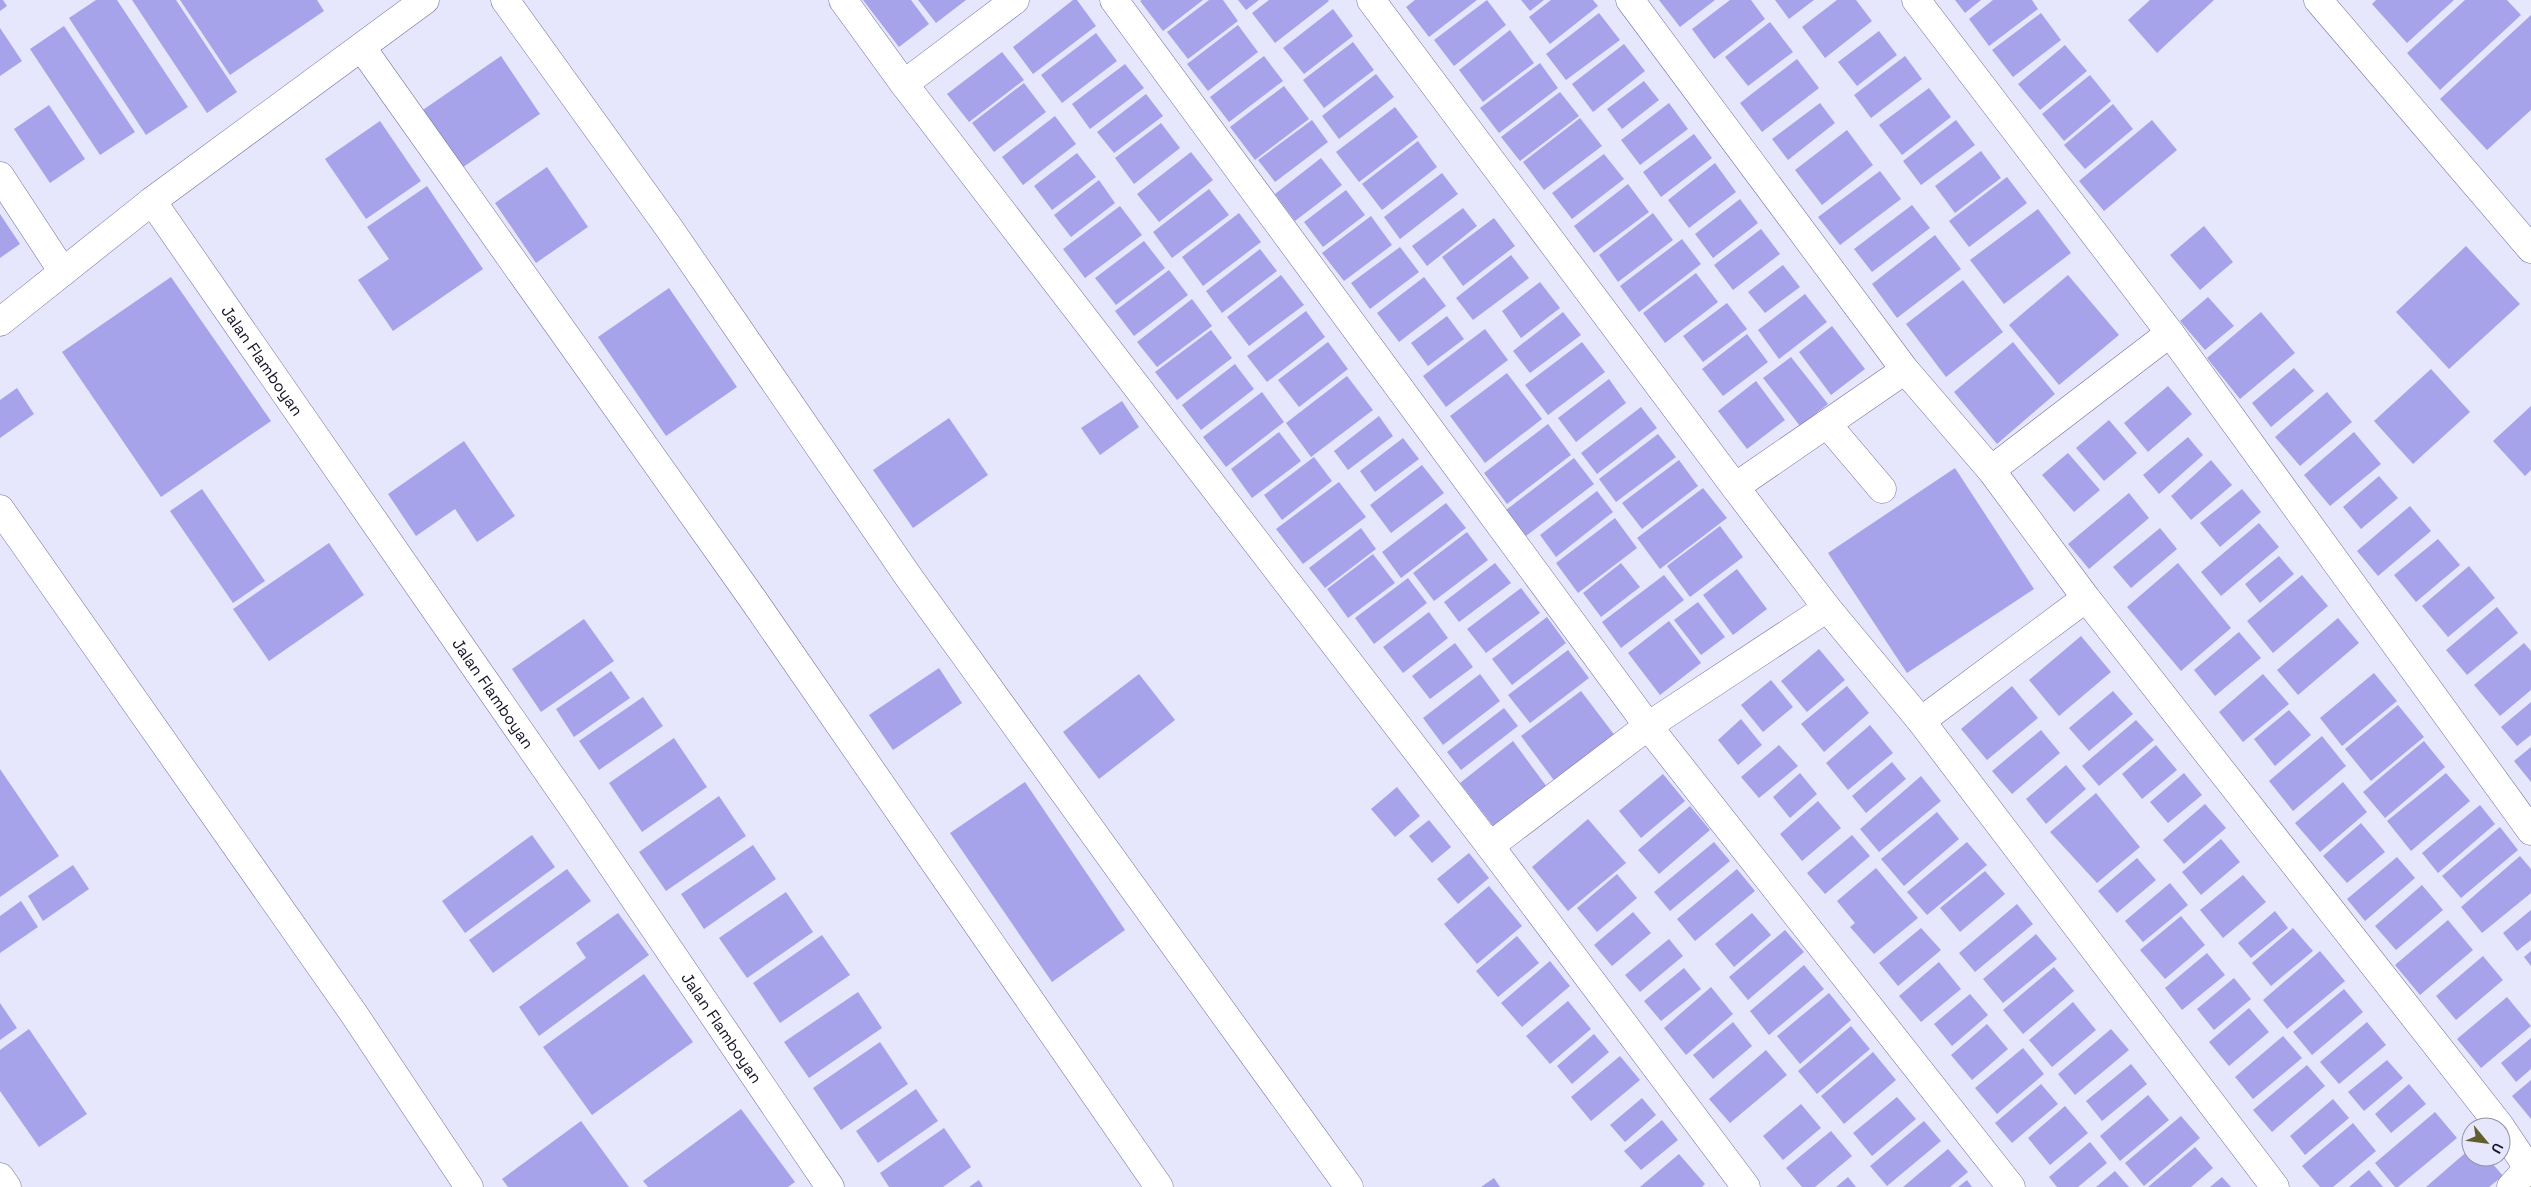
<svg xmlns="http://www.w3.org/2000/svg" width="2531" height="1187" font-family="'Space Grotesk',sans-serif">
<rect width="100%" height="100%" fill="#e6e6fd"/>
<path fill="#a7a3eb" d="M0 0H3L7 6 0 11Z
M96 0H117L188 107 146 135 69 18Z
M132 0H176L237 92 207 113Z
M180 0H317L324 11 230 75Z
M863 0H911L929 24 899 47Z
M918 0H966L936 23Z
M1073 0H1077L1096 26 1033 74 1013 47Z
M1142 0H1203L1163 31 1140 1Z
M1209 0H1223L1238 21 1188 59 1167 32Z
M1238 0H1259L1246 10Z
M1269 0H1328L1329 1 1275 43 1252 13Z
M1415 0H1477L1429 37 1406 7Z
M1487 0 1506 25 1454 66 1434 40Z
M1521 0H1544L1530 11Z
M1551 0H1593L1598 6 1550 44 1529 17Z
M1659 0H1715L1680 27Z
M1730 0H1751L1765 19 1714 59 1692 29Z
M1775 0H1814L1789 19Z
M1837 0H1856L1872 21 1825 58 1802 27Z
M1955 0H1981L1965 13Z
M1993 0H2032L2038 9 1989 46 1969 19Z
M2150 0H2214L2157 53 2128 20Z
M2376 0H2454L2407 43 2372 4Z
M2465 0H2507L2521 15 2440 90 2407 53Z
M1333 9 1353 36 1304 74 1283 48Z
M1599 13 1620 40 1566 80 1546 54Z
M2041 13 2061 40 2013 77 1992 50Z
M2531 15V110L2487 150 2440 99Z
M1770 22 1793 52 1748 86 1725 57Z
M1238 25 1258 52 1208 91 1187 64Z
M64 26 135 132 100 155 30 49Z
M0 28 22 61 0 76Z
M1510 30 1534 63 1483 102 1459 70Z
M1879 31 1897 55 1857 86 1838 62Z
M1096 33 1117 61 1062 103 1041 75Z
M1353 42 1374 70 1324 108 1303 80Z
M1624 44 1645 71 1593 112 1572 84Z
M2065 45 2087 71 2040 110 2018 84Z
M1002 52 1024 80 969 122 947 94Z
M501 56 540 114 456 172 417 114Z
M1264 56 1283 81 1229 122 1210 97Z
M1905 56 1922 79 1871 118 1854 95Z
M1797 59 1819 88 1762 132 1740 103Z
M1540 63 1558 88 1499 133 1480 108Z
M1125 64 1144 88 1090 129 1072 104Z
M1376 74 1394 97 1339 139 1322 116Z
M2090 75 2111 101 2064 141 2042 114Z
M1644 81 1659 100 1622 129 1607 109Z
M1024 83 1046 112 994 152 972 123Z
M1284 86 1309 119 1255 160 1230 127Z
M1929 88 1951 117 1902 155 1879 125Z
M1560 92 1579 116 1520 161 1501 137Z
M1146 94 1163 116 1114 153 1097 132Z
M1669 103 1688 129 1640 165 1621 140Z
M1820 103 1835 123 1788 160 1772 139Z
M2113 104 2133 129 2085 169 2064 145Z
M49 105 85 159 50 183 14 129Z
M1395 107 1418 137 1359 182 1336 152Z
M1055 116 1076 144 1023 185 1002 157Z
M1580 118 1602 146 1544 190 1523 162Z
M1312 120 1328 142 1275 182 1258 160Z
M1956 120 1975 145 1921 185 1903 161Z
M2152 120 2177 150 2104 211 2079 181Z
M380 121 421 181 366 219 325 159Z
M1161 123 1180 148 1134 184 1115 158Z
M1847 130 1873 165 1822 205 1795 170Z
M1694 134 1712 158 1661 197 1643 172Z
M1418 141 1437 167 1382 210 1362 184Z
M1981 151 2001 178 1955 213 1935 186Z
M1191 152 1213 180 1159 222 1137 194Z
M1077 153 1096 177 1052 210 1034 186Z
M1604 154 1624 179 1572 219 1552 193Z
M1321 158 1342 185 1295 221 1275 194Z
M1715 163 1736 192 1689 228 1668 200Z
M547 167 588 227 536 263 495 203Z
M1880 171 1901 199 1840 245 1818 217Z
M1442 173 1458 194 1400 239 1384 217Z
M2007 177 2027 203 1969 247 1949 221Z
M1099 180 1115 203 1071 237 1054 215Z
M1628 184 1649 212 1594 253 1574 226Z
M427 186 483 269 393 331 358 280 389 259 367 227Z
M1209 189 1229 215 1172 258 1153 232Z
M1346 190 1365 215 1323 247 1304 222Z
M1740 199 1758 223 1713 258 1695 234Z
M1912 205 1930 228 1872 272 1854 249Z
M1120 206 1142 235 1085 278 1063 249Z
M1463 208 1477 226 1427 266 1412 246Z
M2038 209 2071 253 2004 304 1970 260Z
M1239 213 1261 242 1203 286 1182 257Z
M1653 213 1673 240 1618 282 1599 255Z
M0 214 20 244 0 258Z
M1371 216 1392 245 1344 281 1322 253Z
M1494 218 1515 246 1463 286 1442 257Z
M2204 226 2233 262 2200 290 2170 255Z
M1761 229 1780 254 1733 290 1714 265Z
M1935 235 1961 269 1897 318 1872 284Z
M1682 239 1701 264 1639 312 1620 286Z
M1144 241 1165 268 1116 305 1095 278Z
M2466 246 2520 304 2449 369 2396 312Z
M1400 247 1419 272 1370 309 1351 283Z
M1260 249 1277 271 1222 313 1206 291Z
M1511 255 1529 278 1473 320 1456 298Z
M1783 265 1800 287 1765 313 1748 292Z
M1169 270 1188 295 1134 336 1115 311Z
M1696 273 1718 302 1665 343 1643 313Z
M1281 275 1304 305 1249 346 1227 317Z
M2068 275 2119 335 2059 385 2009 325Z
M171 277 271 421 161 497 62 352Z
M1424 277 1446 306 1399 342 1377 313Z
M1963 280 2003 332 1946 377 1906 324Z
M1540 282 1560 308 1521 338 1502 311Z
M669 288 737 387 666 436 598 337Z
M1805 294 1827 322 1779 359 1758 330Z
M2208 297 2234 326 2205 350 2180 321Z
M1192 299 1212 326 1157 367 1137 342Z
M1727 303 1747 329 1703 362 1683 336Z
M1306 311 1325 337 1267 382 1247 356Z
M1563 312 1581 335 1530 373 1513 351Z
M2261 312 2295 353 2240 399 2207 358Z
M1447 316 1464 339 1428 366 1411 343Z
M1832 326 1865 369 1831 395 1799 352Z
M1485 329 1508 360 1446 407 1423 376Z
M1211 330 1232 358 1177 400 1155 372Z
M1747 334 1768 362 1723 396 1702 369Z
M1328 342 1348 369 1299 407 1278 380Z
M1582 342 1605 372 1548 415 1525 385Z
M2013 342 2055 394 1997 444 1954 392Z
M1791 357 1828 404 1800 426 1763 378Z
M1235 364 1254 389 1201 430 1182 405Z
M2294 368 2314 391 2271 427 2252 403Z
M2431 369 2470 412 2413 464 2374 421Z
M1507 373 1542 419 1485 463 1450 416Z
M1347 376 1373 410 1311 457 1286 423Z
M1609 379 1626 403 1576 442 1558 418Z
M1756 381 1785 420 1747 449 1718 411Z
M2168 386 2192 414 2148 452 2124 423Z
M17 388 34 414 0 438V400Z
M1262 392 1284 422 1226 467 1203 437Z
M2327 392 2352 422 2300 466 2275 437Z
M1122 401 1139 427 1100 455 1081 428Z
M2531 406V470L2525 476 2493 441Z
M1641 407 1657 428 1597 474 1581 453Z
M1379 416 1393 436 1348 470 1334 451Z
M949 418 988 475 913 528 873 470Z
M2109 420 2137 453 2104 481 2076 448Z
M1548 424 1571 455 1507 504 1484 473Z
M1279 432 1301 461 1252 498 1231 469Z
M2354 432 2381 464 2330 506 2304 475Z
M1658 434 1676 457 1616 502 1599 479Z
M2188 437 2203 455 2159 494 2143 475Z
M1403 438 1419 459 1375 492 1360 471Z
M464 441 515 516 477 542 455 509 416 536 388 494Z
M2068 453 2100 490 2074 512 2042 475Z
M1314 457 1332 481 1282 520 1264 495Z
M1574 458 1594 484 1526 536 1506 510Z
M1679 460 1698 486 1642 529 1622 503Z
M2211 460 2232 485 2191 520 2171 496Z
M1422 465 1444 493 1391 533 1370 505Z
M1955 468 2034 589 1907 673 1828 553Z
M2379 476 2398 498 2361 529 2343 507Z
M1339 482 1366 517 1303 564 1276 529Z
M1703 488 1727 518 1660 569 1637 538Z
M202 489 265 581 233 603 170 511Z
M2242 489 2261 512 2220 547 2200 523Z
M1597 491 1613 512 1556 557 1540 535Z
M2129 493 2149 518 2089 569 2068 544Z
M1446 503 1466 528 1401 578 1382 552Z
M2410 506 2431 531 2378 576 2357 551Z
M1615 518 1637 548 1578 593 1556 563Z
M2259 523 2279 547 2221 596 2201 572Z
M1720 526 1743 557 1690 597 1667 566Z
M1361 528 1376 549 1325 588 1309 568Z
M2160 528 2177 549 2131 588 2113 567Z
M1467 532 1488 560 1434 601 1413 573Z
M2438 539 2460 565 2416 602 2394 575Z
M329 543 364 595 269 661 233 609Z
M1373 554 1395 583 1348 618 1327 589Z
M2279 556 2294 574 2260 603 2245 584Z
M1495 563 1511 583 1459 622 1444 602Z
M1621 563 1640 587 1601 617 1583 593Z
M2178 563 2231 628 2181 671 2127 607Z
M2469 566 2495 598 2448 637 2422 606Z
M1737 569 1767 609 1733 635 1703 595Z
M1664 575 1684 600 1621 648 1602 622Z
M2302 575 2328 606 2273 653 2247 621Z
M1408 578 1427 603 1374 644 1355 618Z
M1521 588 1540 613 1486 653 1467 629Z
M1698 602 1725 637 1701 655 1674 620Z
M2497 607 2518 633 2467 675 2446 650Z
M1429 612 1448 638 1403 673 1383 647Z
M1547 617 1566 643 1512 685 1492 659Z
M2338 618 2359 643 2298 695 2277 670Z
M584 619 614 661 541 712 512 669Z
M1669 621 1701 663 1660 695 1628 653Z
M2239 632 2261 658 2215 696 2194 670Z
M2081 636 2111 672 2059 716 2029 680Z
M1455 643 1473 667 1430 699 1412 676Z
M2524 643 2531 651V690L2500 716 2474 685Z
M1819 649 1845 680 1807 712 1781 681Z
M1568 650 1589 678 1530 723 1508 695Z
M939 668 962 703 893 750 869 715Z
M611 671 630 698 574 737 556 709Z
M2374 673 2397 701 2342 746 2320 718Z
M1139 674 1175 720 1099 779 1063 732Z
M1480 674 1500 701 1443 745 1423 718Z
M2263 674 2289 704 2243 742 2219 712Z
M1771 680 1793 707 1763 732 1741 705Z
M1847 686 1869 713 1824 752 1801 724Z
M2012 686 2038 718 1987 760 1961 729Z
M1581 691 1616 737 1556 783 1521 736Z
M2113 691 2133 714 2089 751 2069 728Z
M643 697 663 726 599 770 579 741Z
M2531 702V735L2517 746 2501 727Z
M2398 705 2424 737 2371 781 2345 749Z
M1504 708 1518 726 1461 770 1447 752Z
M2289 710 2311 735 2275 766 2254 739Z
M1741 719 1762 745 1738 765 1718 740Z
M2136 720 2154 740 2099 786 2082 766Z
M1870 725 1893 753 1848 790 1826 763Z
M2041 730 2060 753 2012 794 1992 771Z
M2322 736 2346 766 2293 811 2269 781Z
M674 738 707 787 642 832 609 783Z
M1513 741 1547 787 1494 827 1460 783Z
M2424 741 2445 767 2385 818 2363 792Z
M1779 745 1798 766 1759 798 1741 777Z
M2156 745 2177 770 2142 799 2122 774Z
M2531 747V782L2514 761Z
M1892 762 1906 779 1866 813 1852 796Z
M2066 765 2086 789 2046 824 2026 799Z
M0 769 59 856 0 897Z
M1800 773 1817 794 1790 818 1773 797Z
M2184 773 2202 795 2168 823 2150 802Z
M2446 773 2470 801 2411 851 2387 821Z
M1663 774 1685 801 1641 838 1619 811Z
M1921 776 1941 801 1879 852 1860 829Z
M1025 782 1125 930 1052 982 950 833Z
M2343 782 2367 812 2320 852 2295 823Z
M1397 787 1420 816 1395 837 1371 809Z
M2096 793 2140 847 2097 883 2050 832Z
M719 796 746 836 666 891 639 852Z
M1818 801 1841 828 1802 861 1780 834Z
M2205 804 2226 828 2184 864 2163 840Z
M2480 805 2495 824 2438 873 2422 853Z
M1690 806 1710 830 1659 874 1638 850Z
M1937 812 1959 839 1904 886 1881 859Z
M1588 819 1626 863 1568 911 1532 867Z
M1429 820 1451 847 1432 863 1409 836Z
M2361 823 2385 852 2347 883 2323 856Z
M2500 827 2518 850 2461 898 2442 876Z
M532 835 555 867 465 933 442 901Z
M1852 835 1870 856 1825 894 1807 873Z
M2221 839 2240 862 2201 895 2182 872Z
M1714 842 1730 861 1670 911 1654 892Z
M1967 842 1987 865 1927 915 1907 892Z
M753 845 776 879 704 929 681 894Z
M1469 853 1489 878 1458 904 1437 879Z
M2520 856 2531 869V893L2482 933 2461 907Z
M2397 857 2415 878 2365 921 2347 899Z
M2137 858 2156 880 2117 913 2098 891Z
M73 865 89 889 43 921 28 896Z
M1876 868 1918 918 1874 954 1850 927 1855 923 1837 901Z
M567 869 591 901 493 973 469 940Z
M1737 869 1755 891 1695 941 1677 919Z
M1985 871 2005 894 1960 932 1940 908Z
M1617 874 1637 898 1597 932 1577 908Z
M2243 875 2266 902 2223 938 2200 910Z
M2170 883 2188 905 2143 942 2125 921Z
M2422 885 2443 910 2396 950 2375 926Z
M1489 886 1522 926 1477 964 1444 924Z
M786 892 813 932 747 978 719 938Z
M21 901 38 927 0 953V916Z
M2017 904 2033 924 1975 972 1959 953Z
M2531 910V940L2517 951 2503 933Z
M2275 911 2288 928 2251 958 2238 943Z
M1633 912 1651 933 1612 966 1594 945Z
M618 913 649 955 539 1036 519 1007 586 958 576 943Z
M1752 913 1771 935 1734 967 1715 944Z
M2181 916 2205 945 2165 979 2140 950Z
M2448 920 2473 950 2420 995 2395 965Z
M1921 928 1941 950 1898 986 1879 963Z
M2293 928 2313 951 2271 986 2252 963Z
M1785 930 1804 952 1748 1000 1729 977Z
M2036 934 2057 959 2003 1003 1983 979Z
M822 935 850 975 780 1023 753 983Z
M1517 936 1539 963 1498 997 1476 971Z
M1669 939 1683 956 1640 992 1625 975Z
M2320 951 2345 981 2287 1029 2263 1000Z
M2531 951V966L2524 957Z
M2207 953 2225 975 2182 1010 2165 988Z
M2483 956 2503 980 2456 1020 2436 996Z
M1550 961 1570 986 1522 1027 1501 1003Z
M1939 962 1961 989 1921 1022 1899 996Z
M1804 965 1824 989 1769 1035 1750 1011Z
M2054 967 2074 991 2023 1034 2003 1010Z
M1684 968 1701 989 1661 1021 1644 1001Z
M644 974 693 1042 592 1115 543 1047Z
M2234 978 2251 999 2214 1030 2197 1009Z
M1711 987 1733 1014 1686 1055 1664 1028Z
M2344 989 2363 1012 2312 1055 2293 1032Z
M858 992 882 1028 809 1078 784 1042Z
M1829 993 1851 1020 1800 1064 1777 1036Z
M1970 994 1988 1015 1952 1046 1934 1024Z
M2507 997 2531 1026 2481 1068 2457 1039Z
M1568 1001 1591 1029 1550 1064 1526 1036Z
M2073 1002 2096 1030 2052 1067 2029 1040Z
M0 1003 17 1028 0 1040Z
M2249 1008 2269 1032 2229 1066 2209 1042Z
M1733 1022 1752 1046 1713 1079 1693 1055Z
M2367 1022 2386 1045 2339 1084 2320 1062Z
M1987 1024 2008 1049 1972 1080 1951 1055Z
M1851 1026 1870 1049 1817 1094 1798 1071Z
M29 1029 87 1114 39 1147 0 1091V1050Z
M2111 1029 2129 1050 2075 1095 2058 1074Z
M1594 1034 1609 1052 1572 1084 1557 1066Z
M2283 1036 2302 1058 2253 1099 2235 1077Z
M2531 1038V1069L2516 1082 2501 1063Z
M880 1042 908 1084 841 1130 813 1088Z
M2023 1048 2044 1074 1997 1114 1975 1088Z
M1766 1050 1787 1075 1730 1123 1709 1099Z
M1873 1052 1896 1080 1844 1124 1821 1096Z
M1620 1056 1640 1080 1591 1121 1571 1097Z
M2387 1060 2403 1078 2364 1111 2348 1092Z
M2131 1064 2147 1084 2102 1121 2086 1101Z
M2307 1065 2325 1086 2272 1132 2253 1110Z
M2531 1080V1119L2512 1096Z
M2041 1084 2058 1104 2012 1143 1995 1123Z
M2409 1084 2426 1104 2391 1133 2375 1114Z
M916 1089 938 1121 878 1163 856 1131Z
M2148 1095 2169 1120 2120 1161 2100 1136Z
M1897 1097 1916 1119 1872 1156 1853 1133Z
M1642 1098 1656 1115 1625 1142 1610 1125Z
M2333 1099 2349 1118 2305 1155 2290 1136Z
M1801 1104 1821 1128 1783 1160 1763 1136Z
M2065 1106 2088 1133 2050 1165 2028 1138Z
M741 1109 795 1182 788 1187H648L643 1181Z
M2435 1112 2457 1138 2398 1187H2395L2375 1163Z
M2181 1116 2200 1138 2144 1186 2125 1163Z
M1662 1120 1678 1140 1641 1170 1624 1151Z
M581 1121 629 1187H508L502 1179Z
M1924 1121 1941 1141 1887 1186 1870 1166Z
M2353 1123 2376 1151 2333 1187H2320L2302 1166Z
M944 1128 971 1167 943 1187H889L880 1173Z
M1831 1131 1852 1156 1815 1187H1802L1786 1168Z
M2090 1142 2107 1163 2078 1187H2057L2049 1177Z
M2195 1147 2213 1168 2191 1187H2148Z
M2471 1148V1157H2487L2503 1176 2489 1187H2426Z
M1948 1149 1968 1172 1950 1187H1903Z
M1679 1154 1705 1184 1702 1187H1640Z
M2369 1170 2383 1187H2349Z
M2115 1171 2129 1187H2096Z
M1848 1177 1856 1187H1836Z
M2222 1177 2231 1187H2210Z
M1494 1178 1500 1187H1481Z
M979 1180 983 1187H969Z
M1967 1180 1972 1187H1958Z"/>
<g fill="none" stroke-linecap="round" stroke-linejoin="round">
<g stroke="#726fa2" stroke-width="29">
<g id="minor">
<path d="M505 0 669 228 910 579 1349 1187"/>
<path d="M843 0 904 84 1490 846 1746 1187"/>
<path d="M1114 0 1648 726 2011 1187"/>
<path d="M1371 0 1735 487 1827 608 1921 721 2275 1187"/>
<path d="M1630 0 1905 370 1991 470 2086 598 2500 1126 2528 1168"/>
<path d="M1916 0 2170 333 2531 831"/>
<path d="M2318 0 2531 249"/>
<path d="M362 48 752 598 1159 1187"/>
<path d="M904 84 1015 0"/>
<path d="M0 176 63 272"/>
<path id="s1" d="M152 201 575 811 830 1187"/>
<path d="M0 322 152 201 425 0"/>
<path d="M1827 424 1882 489"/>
<path d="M1991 470 2170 333"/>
<path d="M1735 487 1905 370"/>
<path d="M0 509 354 1014 469 1187"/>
<path d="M1921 721 2086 598"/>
<path d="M1490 846 1648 726 1827 608"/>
<path d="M0 1177 7 1187"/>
<path d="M2511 1187 2531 1165"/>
</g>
</g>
<use href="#minor" stroke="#fff" stroke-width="28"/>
</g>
<g text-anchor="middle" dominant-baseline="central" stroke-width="4.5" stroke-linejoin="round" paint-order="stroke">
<g font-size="16" fill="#151428" stroke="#e6e6fd">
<text stroke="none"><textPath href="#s1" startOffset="194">Jalan Flamboyan</textPath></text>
<text stroke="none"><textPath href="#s1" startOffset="599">Jalan Flamboyan</textPath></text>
<text stroke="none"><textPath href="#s1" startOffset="1004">Jalan Flamboyan</textPath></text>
</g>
</g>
<g transform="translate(2486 1142) rotate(119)"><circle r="24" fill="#e6e6fd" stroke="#9292a8"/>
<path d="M0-4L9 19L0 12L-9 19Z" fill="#615e2b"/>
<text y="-8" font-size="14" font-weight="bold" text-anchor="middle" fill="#151428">U</text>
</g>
</svg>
